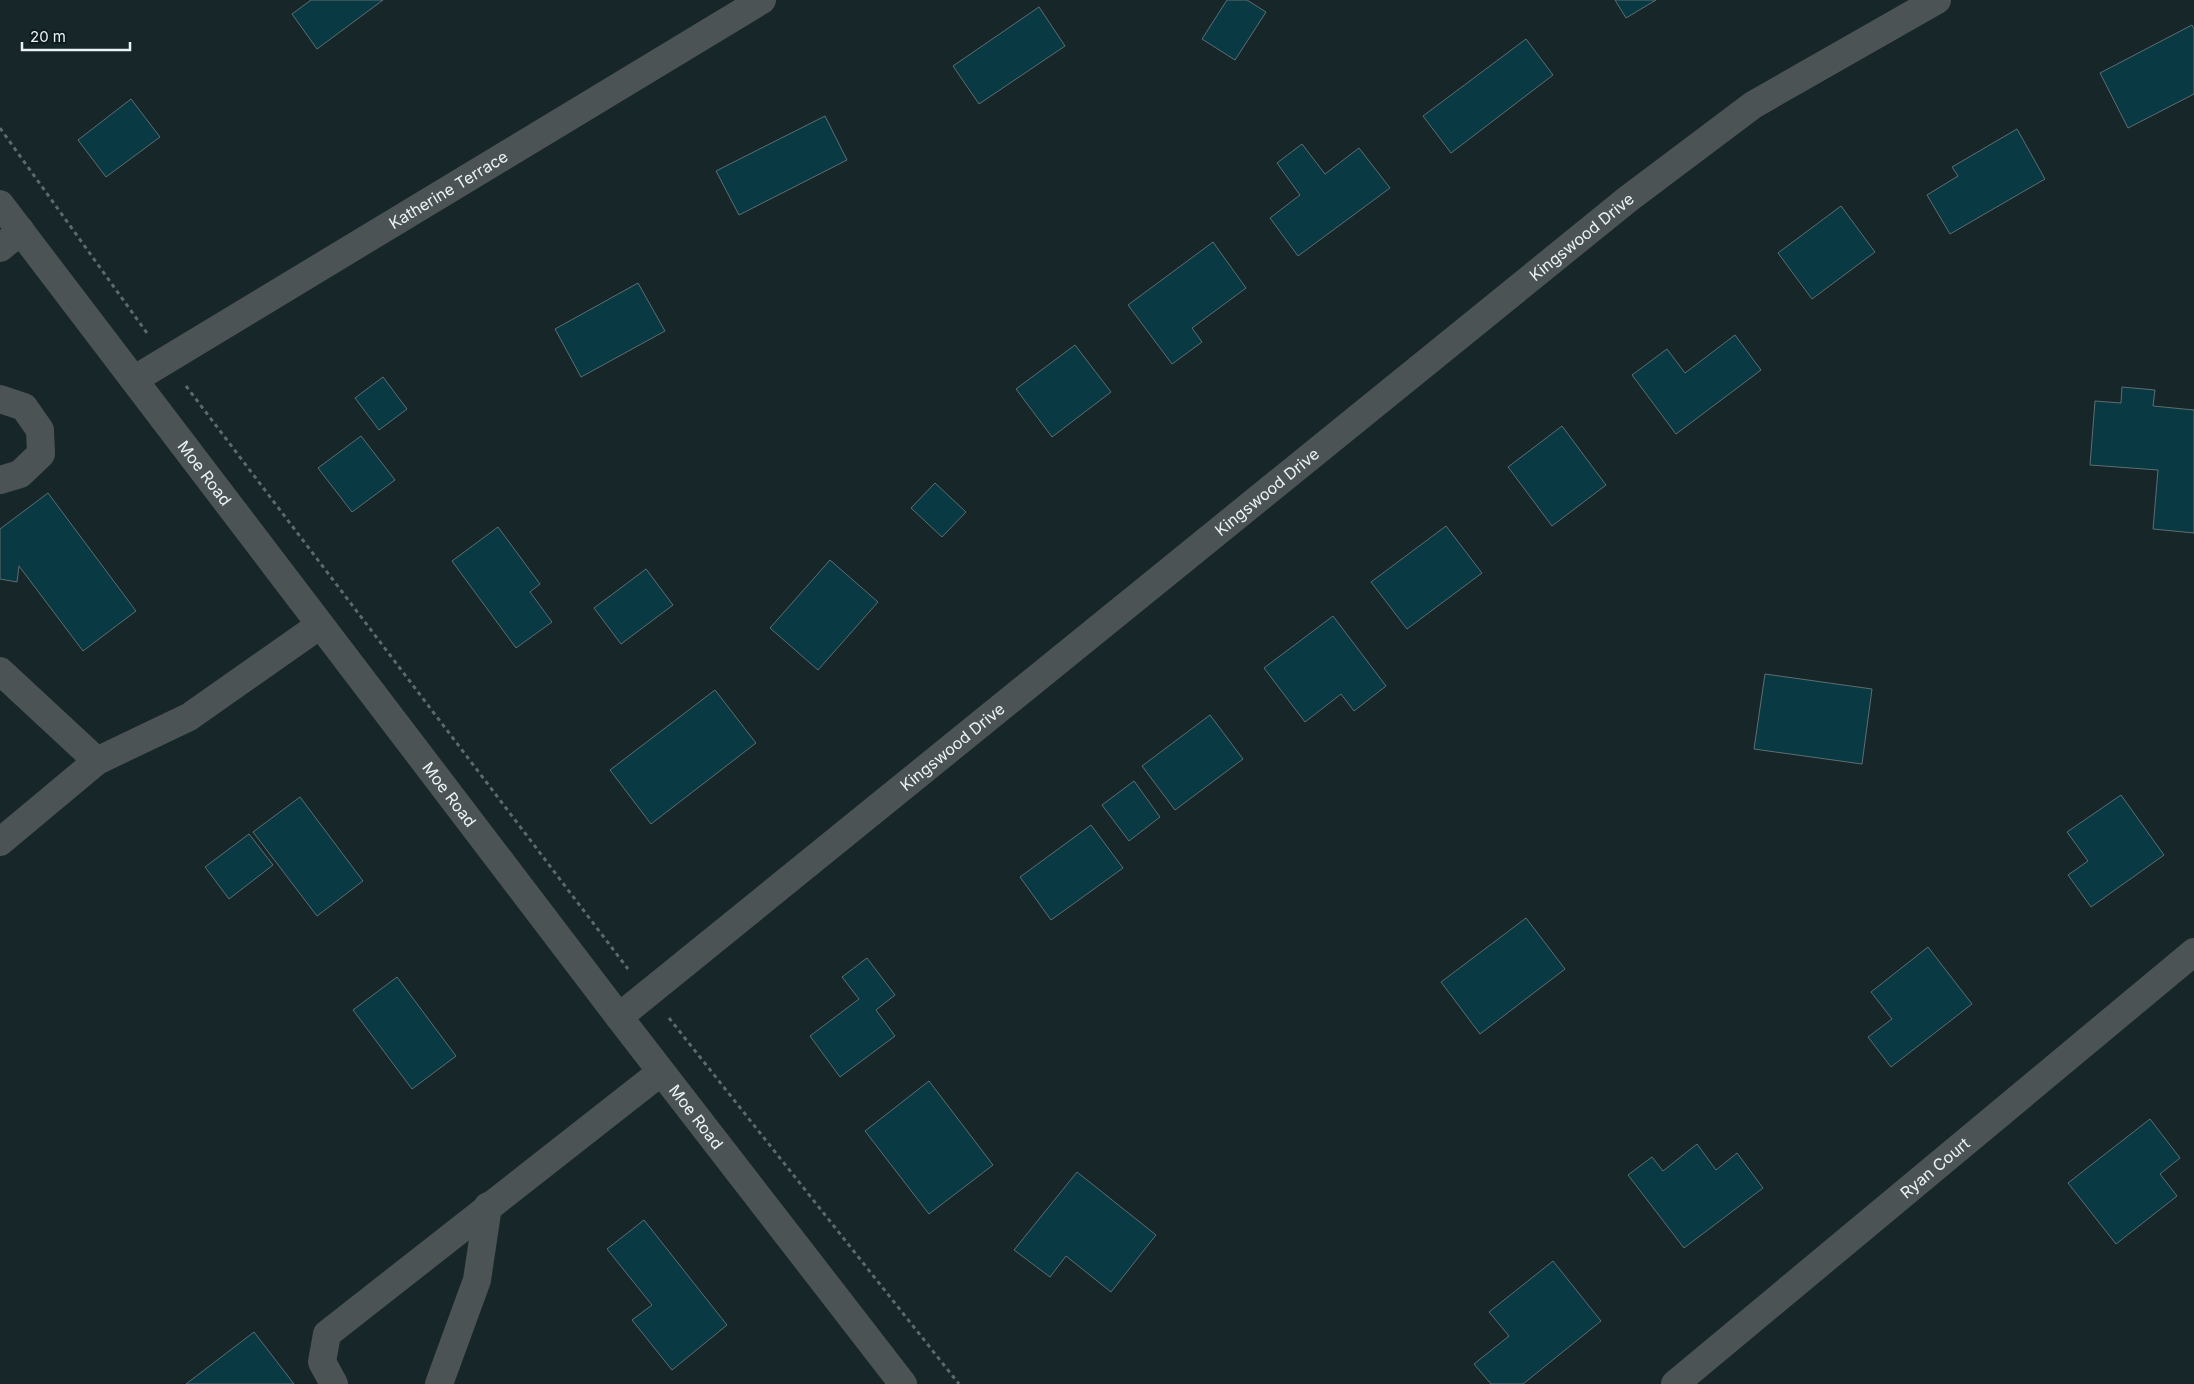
<svg xmlns="http://www.w3.org/2000/svg" width="2194" height="1384" font-family="Inter,sans-serif">
<rect width="100%" height="100%" fill="#172629"/>
<path fill="#093942" stroke="#5e6e71" d="M311 0H383L317 49 292 14Z
M1227 0H1247L1266 12 1235 60 1202 39Z
M1615 0H1656L1626 18Z
M1039 7 1065 46 979 104 953 66Z
M2192 25 2194 29V94L2128 128 2100 73Z
M1526 39 1553 75 1451 153 1423 116Z
M131 99 160 137 106 177 78 140Z
M825 116 847 160 739 215 716 171Z
M2017 129 2045 179 1950 234 1927 195 1958 176 1952 167Z
M1302 144 1325 174 1359 148 1390 188 1298 256 1270 218 1300 195 1277 163Z
M1841 206 1875 252 1812 299 1778 253Z
M1213 242 1246 288 1192 328 1202 342 1172 364 1128 305Z
M638 283 665 331 581 377 555 329Z
M1735 335 1761 370 1676 434 1632 375 1667 349 1685 373Z
M1075 345 1111 392 1052 437 1016 389Z
M383 377 407 409 379 430 355 398Z
M2122 387 2155 390 2153 406 2194 410V533L2153 529 2158 470 2090 465 2095 401 2121 403Z
M1562 426 1606 485 1552 526 1508 467Z
M361 436 395 480 352 512 318 468Z
M935 483 966 512 942 537 911 508Z
M48 493 136 611 83 651 19 566 17 582 0 579V529Z
M1446 526 1482 573 1407 629 1371 582Z
M498 527 540 584 530 592 552 622 516 648 452 561Z
M830 560 878 602 818 670 770 628Z
M646 569 673 605 621 644 594 608Z
M1333 616 1386 686 1354 711 1341 694 1305 722 1264 668Z
M1765 674 1872 689 1862 764 1754 749Z
M715 690 756 743 651 824 610 770Z
M1210 715 1243 759 1175 810 1142 766Z
M1134 781 1160 817 1129 841 1102 805Z
M2121 795 2164 855 2091 907 2068 875 2088 861 2067 832Z
M300 797 363 881 317 916 253 832Z
M1091 825 1123 868 1051 920 1020 877Z
M249 834 273 865 229 899 205 867Z
M1526 918 1565 969 1480 1034 1441 982Z
M1928 947 1972 1004 1891 1067 1868 1037 1892 1019 1871 992Z
M867 958 895 995 876 1010 895 1036 840 1077 810 1036 859 999 842 977Z
M397 977 456 1056 412 1089 353 1010Z
M929 1081 993 1165 929 1214 865 1131Z
M2150 1119 2180 1158 2160 1174 2177 1196 2116 1244 2068 1183Z
M1697 1144 1716 1170 1737 1153 1763 1188 1684 1248 1628 1175 1652 1157 1663 1171Z
M1077 1172 1156 1235 1111 1292 1066 1256 1050 1277 1014 1250Z
M644 1220 727 1325 672 1370 632 1320 652 1305 607 1249Z
M1553 1261 1601 1321 1523 1384H1491L1474 1364 1509 1336 1489 1312Z
M254 1332 294 1384H186Z"/>
<g fill="none" stroke-linecap="round" stroke-linejoin="round">
<path stroke="#5d6a6d" stroke-width="3" stroke-dasharray="4 4" stroke-linecap="butt" d="M0 128 147 333
M186 386 628 969
M669 1018 959 1384"/>
<g stroke="#4c5355" stroke-width="28">
<path id="s1" d="M0 204 619 1017 903 1384"/>
<path d="M0 248 21 231"/>
<path id="s2" d="M135 379 762 0"/>
<path d="M0 399 24 407 40 430 41 454 20 474 0 480"/>
<path d="M0 671 97 761"/>
<path d="M0 842 97 761 189 717 320 625"/>
<path id="s3" d="M619 1017 1628 199 1753 105 1937 0"/>
<path d="M334 1384 322 1362 327 1334 661 1072"/>
<path d="M439 1384 477 1280 488 1206"/>
<path id="s4" d="M1675 1384 2194 952"/>
</g>
</g>
<g text-anchor="middle" dominant-baseline="central" stroke-width="5" stroke-linejoin="round" paint-order="stroke">
<g font-size="16" fill="#eaf3f6" stroke="#0e1c1f">
<text stroke="none"><textPath href="#s2" startOffset="366">Katherine Terrace</textPath></text>
<text stroke="none"><textPath href="#s3" startOffset="1239">Kingswood Drive</textPath></text>
<text stroke="none"><textPath href="#s1" startOffset="338">Moe Road</textPath></text>
<text stroke="none"><textPath href="#s3" startOffset="834">Kingswood Drive</textPath></text>
<text stroke="none"><textPath href="#s3" startOffset="429">Kingswood Drive</textPath></text>
<text stroke="none"><textPath href="#s1" startOffset="742">Moe Road</textPath></text>
<text stroke="none"><textPath href="#s1" startOffset="1148">Moe Road</textPath></text>
<text stroke="none"><textPath href="#s4" startOffset="338">Ryan Court</textPath></text>
</g>
</g>
<path d="M22 42v8h108v-8" fill="none" stroke="#eaf3f6" stroke-width="2.5"/>
<text x="30" y="42" font-size="15" fill="#eaf3f6" stroke="#0e1c1f" stroke-width="4" paint-order="stroke">20 m</text>
</svg>
